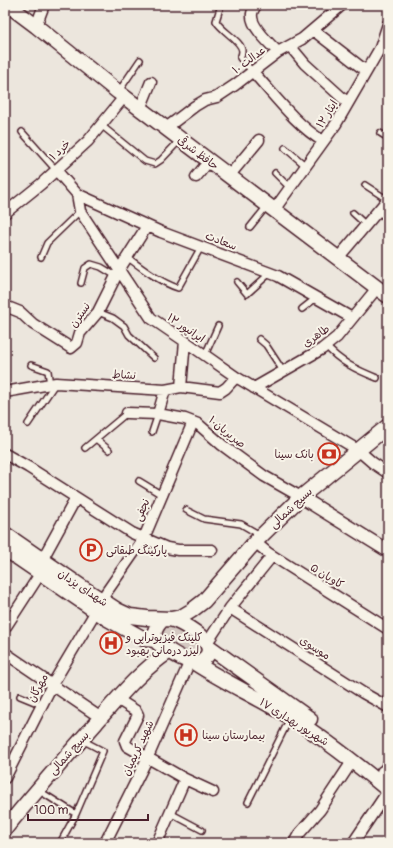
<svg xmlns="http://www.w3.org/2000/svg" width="393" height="848" font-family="Pangolin,'Playpen Sans Arabic',sans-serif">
<rect width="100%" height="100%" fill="#ece6dd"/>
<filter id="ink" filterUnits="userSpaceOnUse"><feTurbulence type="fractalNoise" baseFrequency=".025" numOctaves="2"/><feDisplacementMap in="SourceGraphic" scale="8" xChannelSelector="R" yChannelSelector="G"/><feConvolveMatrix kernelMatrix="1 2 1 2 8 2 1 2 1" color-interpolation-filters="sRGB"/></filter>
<g filter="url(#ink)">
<path fill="#d5c9c2" stroke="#907476" d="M171 624 185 632 203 647 200 653 196 658 190 657 161 637 160 631 164 626Z"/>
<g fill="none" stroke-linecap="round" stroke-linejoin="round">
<g stroke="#4a1f2b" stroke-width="8">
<path id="service" d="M221 5 216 21C221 31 242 41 242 51 242 54 241 56 240 58L253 72
M382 42 388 48
M119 91 140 60
M101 125 145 161 155 164 161 160 179 141
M22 132 56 170
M380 133 388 138
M285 148 306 166
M275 173 290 188
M365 185 388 200
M378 211 388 220
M353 213 366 225
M250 227 267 206
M41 257 47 243 80 211
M127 257C143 269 160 282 178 288L201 247
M237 282 247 294 270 273
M81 283 85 268 91 264 101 267 116 276
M302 309 316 298
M98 312 113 318 124 326 129 335 154 358
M259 339 266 345 283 371
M326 346C340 362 357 370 377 378
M205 355 218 326
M31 365 48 371 50 385
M28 424 55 384
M152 432 158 414
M96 439 109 450
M85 448 127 413
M139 481 162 495
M186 510 204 519 241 524 260 535
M20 696 42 705
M38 790 76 814 60 843
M248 802 290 718
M170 813 202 830
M76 814 103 751 82 740"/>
</g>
<g stroke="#4a1f2b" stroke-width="13">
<path id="minor" d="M256 5C255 7 252 11 252 14 250 26 270 44 278 52
M36 26 44 5
M313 30 366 71
M290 46 305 64 348 103
M253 72C274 95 297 126 323 141
M140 109 151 82
M166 128 195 106 205 100 217 97 235 85 278 52 302 39 342 5
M56 170 77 194 80 211 151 318 189 344 236 377 358 450 373 463 388 473
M229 176 259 140
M196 177 209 161
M77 194 161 232 278 276 352 318
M274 210 336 124 380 48 388 24
M5 213 41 184 88 141 124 97
M338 258 388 199
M5 306 20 312 33 324 71 348 77 343 80 333 98 312 119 270 147 226
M181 387 185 341
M254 388 322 349 337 337 377 288
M5 392 56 383 165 390 181 387 220 392 226 388 236 377
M127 413 158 414 185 419 198 424 222 445 264 476 301 497
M158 414 165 390
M5 454 28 467 132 533 167 548 178 550H212
M255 542 268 553 388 629
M42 560 76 498
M101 600 144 538 193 422
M230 608 363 693 388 707
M5 628 40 574
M207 643 230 608 272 556
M5 653 101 718
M117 699 136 711 138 715 125 741 127 746 185 779 213 792
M5 778 52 685 96 611
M105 843 148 757 190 661
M157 843 185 779
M294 843 299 834 320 810 353 760
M353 843 388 791"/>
</g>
<g stroke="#4a1f2b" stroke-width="15">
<path id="tertiary" d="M301 497 388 551
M383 772H385L388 766"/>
</g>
<g stroke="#4a1f2b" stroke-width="17">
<path id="secondary" d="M8 5 36 26 118 92 388 296
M5 534 89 592 117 610 130 616 147 618 171 619 181 617 191 611 204 601 255 542 301 497 388 426
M5 549 106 618 144 639 156 640
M163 619C168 619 172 619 176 621 187 626 220 644 205 658 202 661 198 663 193 662 181 660 168 650 158 643 151 634 156 626 163 619Z
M208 646 310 719
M195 663C226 683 259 698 290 717 325 739 357 764 388 790
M5 829C34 793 65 758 96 723 119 697 141 670 170 651"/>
</g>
<use href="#service" stroke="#f7f3e8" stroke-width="5"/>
<use href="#minor" stroke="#f7f3e8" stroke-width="10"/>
<use href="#tertiary" stroke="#f7f3e8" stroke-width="12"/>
<use href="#secondary" stroke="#f7f3e8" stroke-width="14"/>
</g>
</g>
<defs>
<g id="bank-ring" transform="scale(1.15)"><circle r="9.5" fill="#f7f3e8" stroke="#c8321e" stroke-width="1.5"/><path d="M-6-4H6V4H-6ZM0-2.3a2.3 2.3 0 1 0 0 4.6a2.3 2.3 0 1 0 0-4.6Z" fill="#c8321e"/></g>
<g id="parking-ring" transform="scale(1.15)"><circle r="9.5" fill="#f7f3e8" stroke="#c8321e" stroke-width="1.5"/><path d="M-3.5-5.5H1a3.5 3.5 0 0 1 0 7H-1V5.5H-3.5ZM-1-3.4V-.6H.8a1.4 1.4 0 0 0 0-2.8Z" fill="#c8321e"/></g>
<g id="hospital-ring" transform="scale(1.15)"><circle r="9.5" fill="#f7f3e8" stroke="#c8321e" stroke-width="1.5"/><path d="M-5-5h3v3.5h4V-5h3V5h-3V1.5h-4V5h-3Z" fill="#c8321e"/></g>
</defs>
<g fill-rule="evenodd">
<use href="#bank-ring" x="329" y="454"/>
<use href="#parking-ring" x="91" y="550"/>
<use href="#hospital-ring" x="111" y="643"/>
<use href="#hospital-ring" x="186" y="735"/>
</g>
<g text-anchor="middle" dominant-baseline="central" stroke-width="4" stroke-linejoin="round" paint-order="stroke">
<g font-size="11" fill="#4a1f2b" stroke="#f7f3e8">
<text transform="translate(249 60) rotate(-37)">عدالت ۱۰</text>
<text transform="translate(327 114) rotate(-58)">ایثار ۱۲</text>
<text transform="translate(60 150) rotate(-43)">خرد ۱</text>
<text transform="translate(198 153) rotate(37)">حافظ شرقی</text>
<text transform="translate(221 241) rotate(21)">سعادت</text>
<text transform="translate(80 315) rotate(-55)">نسترن</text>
<text transform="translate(186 328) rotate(34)">ایرانپور ۱۲</text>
<text transform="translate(316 336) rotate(-35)">طاهری</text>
<text transform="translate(124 375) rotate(3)">نشاط</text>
<text transform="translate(227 432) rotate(39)">صریریان۱۰</text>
<text transform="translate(291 508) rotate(-43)">بسیج شمالی</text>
<text transform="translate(142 510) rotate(-67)">نجفی</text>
<text transform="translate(327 576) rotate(32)">کاویان ۵</text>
<text transform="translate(83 588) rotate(34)">شهدای یزدان</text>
<text transform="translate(315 648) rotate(33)">موسوی</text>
<text transform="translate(38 688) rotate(-62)">مهرگان</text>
<text transform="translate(294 722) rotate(32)">۱۷ شهریور بهداری</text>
<text transform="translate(138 748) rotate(-65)">شهید کریمیان</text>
<text transform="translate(69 753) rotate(-48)">بسیج شمالی</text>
</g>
<g font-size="11" fill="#4a1f2b" stroke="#f7f3e8" text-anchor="start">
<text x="314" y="454" text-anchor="end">بانک سینا</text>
<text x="106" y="550">پارکینگ طبقاتی</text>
<text x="126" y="637">کلینک فیزیوتراپی و<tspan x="126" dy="13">لیزر درمانی بهبود</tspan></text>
<text x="202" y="735">بیمارستان سینا</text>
</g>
</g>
<rect width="393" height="848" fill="none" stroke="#f7f3e8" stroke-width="20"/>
<rect x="10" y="10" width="373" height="828" fill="none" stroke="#4a1f2b" stroke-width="1.5" filter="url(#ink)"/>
<path d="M28 814v6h120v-6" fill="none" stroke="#4a1f2b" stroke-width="2"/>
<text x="34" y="814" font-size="12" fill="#4a1f2b" stroke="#f7f3e8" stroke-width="3" paint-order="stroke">100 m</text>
</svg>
